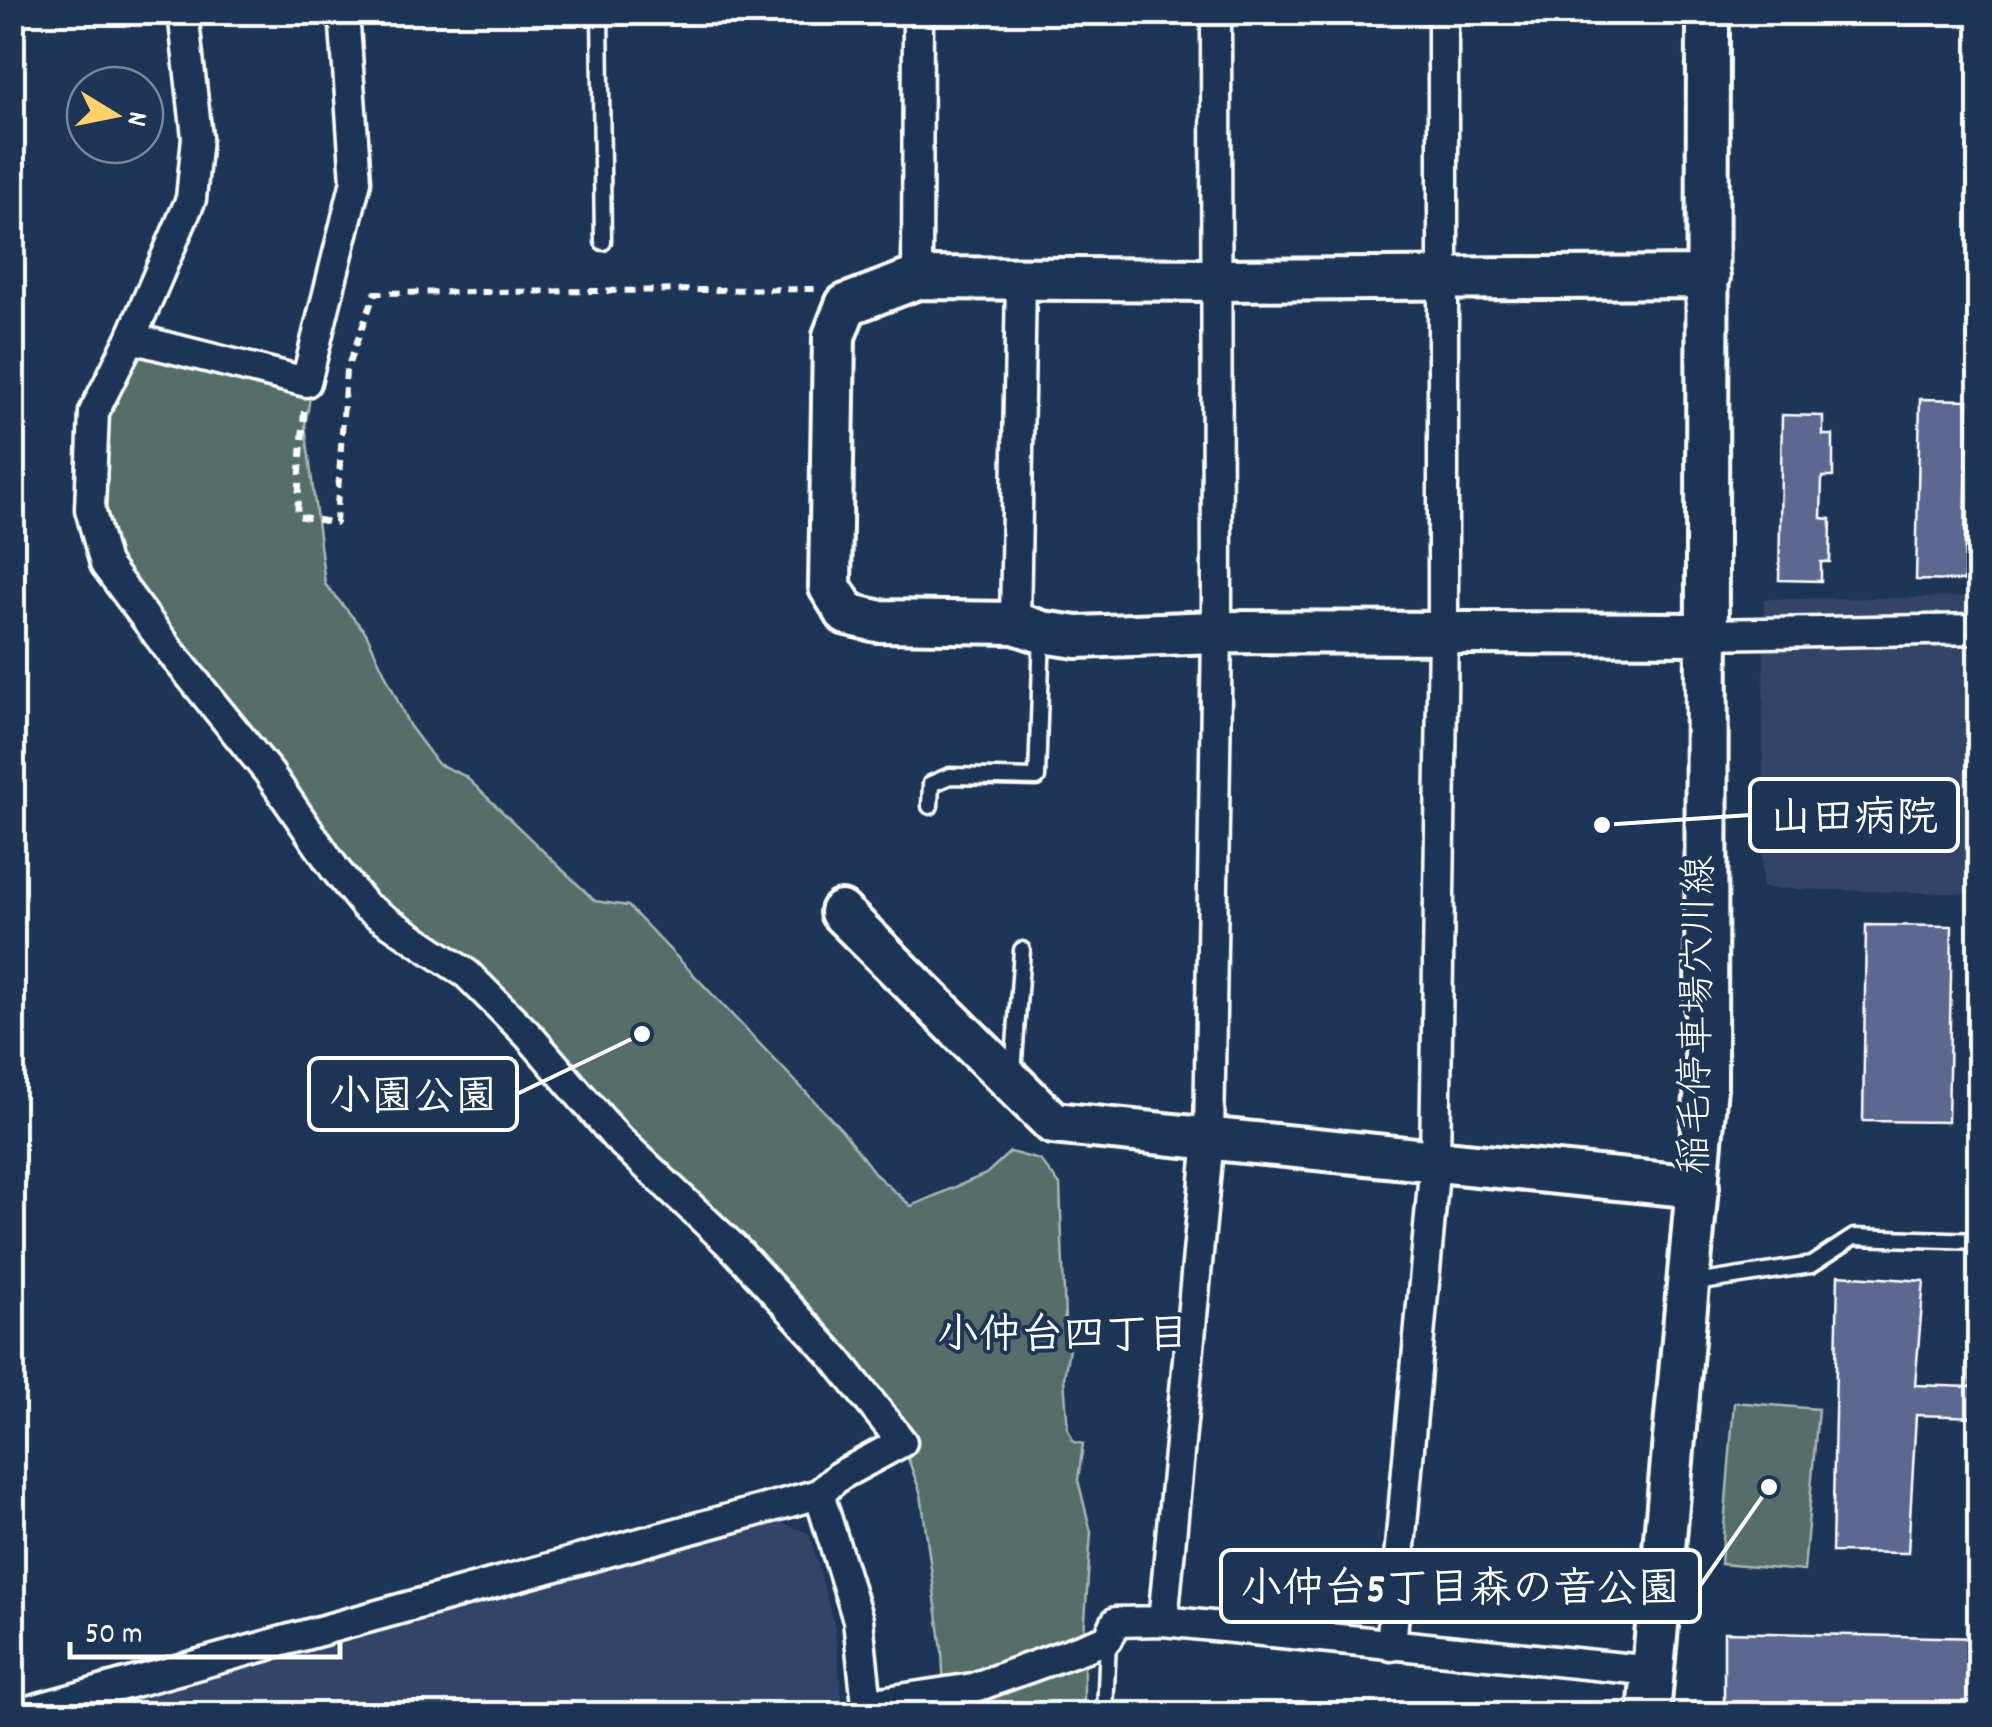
<svg xmlns="http://www.w3.org/2000/svg" width="1992" height="1727" font-family="Dekko,'Klee One',sans-serif">
<rect width="100%" height="100%" fill="#1d3557"/>
<filter id="ink" filterUnits="userSpaceOnUse"><feTurbulence type="fractalNoise" baseFrequency=".01" numOctaves="2"/><feDisplacementMap in="SourceGraphic" scale="20" xChannelSelector="R" yChannelSelector="G"/><feConvolveMatrix kernelMatrix="1 2 1 2 8 2 1 2 1" color-interpolation-filters="sRGB"/></filter>
<g filter="url(#ink)">
<path fill="#304468" d="M1979 597V1221H1974L1977 894 1762 888 1764 599Z
M777 1521 809 1533 835 1628 844 1714H78Z"/>
<path fill="#566e6a" stroke="#aab6b4" stroke-width="2.5" d="M134 347 310 398 305 425 325 584 366 633 409 725 438 764 465 776 595 901 628 906 842 1130 876 1175 911 1206 986 1174 1010 1152 1040 1160 1060 1185 1065 1320 1070 1342 1064 1378 1068 1430 1074 1442 1083 1444 1078 1480 1091 1532 1084 1635V1714H958L944 1692 942 1650 921 1494 902 1442 597 1100 369 900 113 563 97 507 102 411Z
M1734 1402 1818 1409 1804 1571 1721 1564Z"/>
<path fill="#5c688f" stroke="#fff" stroke-width="2.5" d="M1920 399 1968 400 1964 581 1916 580Z
M1782 415 1823 416V435H1833V477H1822L1821 518 1831 519 1830 562H1821V581L1779 580Z
M1866 925 1952 926 1948 1122 1863 1121Z
M1838 1275 1924 1281 1915 1385 1971 1387 1969 1335H1980V1417L1916 1415 1908 1553 1832 1552Z
M1724 1632 1980 1638V1710L1724 1714Z"/>
<g fill="none" stroke-linecap="round" stroke-linejoin="round">
<g stroke="#fff" stroke-width="21">
<path id="lane" d="M600 12 603 242
M930 806 931 784 950 776 1037 778 1042 633
M1013 1074 1022 950
M1690 1284 1811 1265 1854 1237 1980 1241
M1105 1714 1108 1639"/>
</g>
<g stroke="#fff" stroke-width="35">
<path id="street" d="M183 12 197 137 191 199 131 338 306 382 356 181 344 12
M917 278 918 12
M131 338 94 412 90 509 105 564 170 651 269 773 335 869 365 906 467 974 530 1037 616 1137 735 1249 836 1359 902 1442 839 1476 819 1494
M1015 623 1021 279
M1706 634 1980 629
M1163 1621 1209 1138 1217 632 1216 12
M1391 1646 1435 1161 1443 631V12
M867 1704 973 1688 1108 1639 1116 1622 1163 1621 1653 1671
M17 1714 819 1494 858 1620 868 1714"/>
</g>
<g stroke="#fff" stroke-width="48">
<path id="secondary" d="M1706 634 1217 632 1077 637 1042 632 1015 623 877 621 847 614 830 587 834 336 846 305 917 278 1216 280 1709 277
M841 912 1053 1123 1698 1187
M1649 1714 1706 1087 1708 12"/>
</g>
<path stroke="#fff" stroke-width="6" stroke-dasharray="10 8" stroke-linecap="butt" d="M304 411 297 516 336 523 346 371 375 293 816 289"/>
<use href="#lane" stroke="#1d3557" stroke-width="14"/>
<use href="#street" stroke="#1d3557" stroke-width="28"/>
<use href="#secondary" stroke="#1d3557" stroke-width="40"/>
</g>
</g>
<g text-anchor="middle" dominant-baseline="central" stroke-width="8" stroke-linejoin="round" paint-order="stroke">
<g font-size="40" fill="#fff" stroke="#1d3557">
<text transform="translate(1701 1015) rotate(-89)">稲毛停車場穴川線</text>
</g>
<g font-size="42" font-weight="bold" fill="#fff" stroke="#1d3557">
<text x="1063" y="1339">小仲台四丁目</text>
</g>
</g>
<path fill="none" stroke="#fff" stroke-width="4" d="M1602 825L1750 815M642 1034L517 1094M1769 1487L1700 1586"/>
<g fill="#fff" stroke="#1d3557" stroke-width="4">
<circle cx="1602" cy="825" r="10"/>
<circle cx="642" cy="1034" r="10"/>
<circle cx="1769" cy="1487" r="10"/>
</g>
<g fill="#1d3557" stroke="#fff" stroke-width="4">
<rect x="1750" y="779" width="208" height="72" rx="10"/>
<rect x="309" y="1058" width="208" height="72" rx="10"/>
<rect x="1221" y="1550" width="479" height="72" rx="10"/>
</g>
<g font-size="42" text-anchor="middle" font-weight="bold" fill="#fff">
<text x="1854" y="830">山田病院</text>
<text x="413" y="1109">小園公園</text>
<text x="1460" y="1601">小仲台5丁目森の音公園</text>
</g>
<rect width="1992" height="1727" fill="none" stroke="#1d3557" stroke-width="50"/>
<rect x="25" y="25" width="1942" height="1677" fill="none" stroke="#fff" stroke-width="4" filter="url(#ink)"/>
<g transform="translate(115 115) rotate(100)"><circle r="48" fill="#1d3557" stroke="#77869a" stroke-width="2.5"/>
<path d="M0-8L18 38L0 25L-18 38Z" fill="#ffd166"/>
<text y="-15" font-size="28" font-weight="bold" text-anchor="middle" fill="#ffffff">N</text>
</g>
<path d="M70 1642v15h270v-15" fill="none" stroke="#ffffff" stroke-width="5"/>
<text x="85" y="1642" font-size="30" fill="#ffffff" stroke="#1d3557" stroke-width="8" paint-order="stroke">50 m</text>
</svg>
